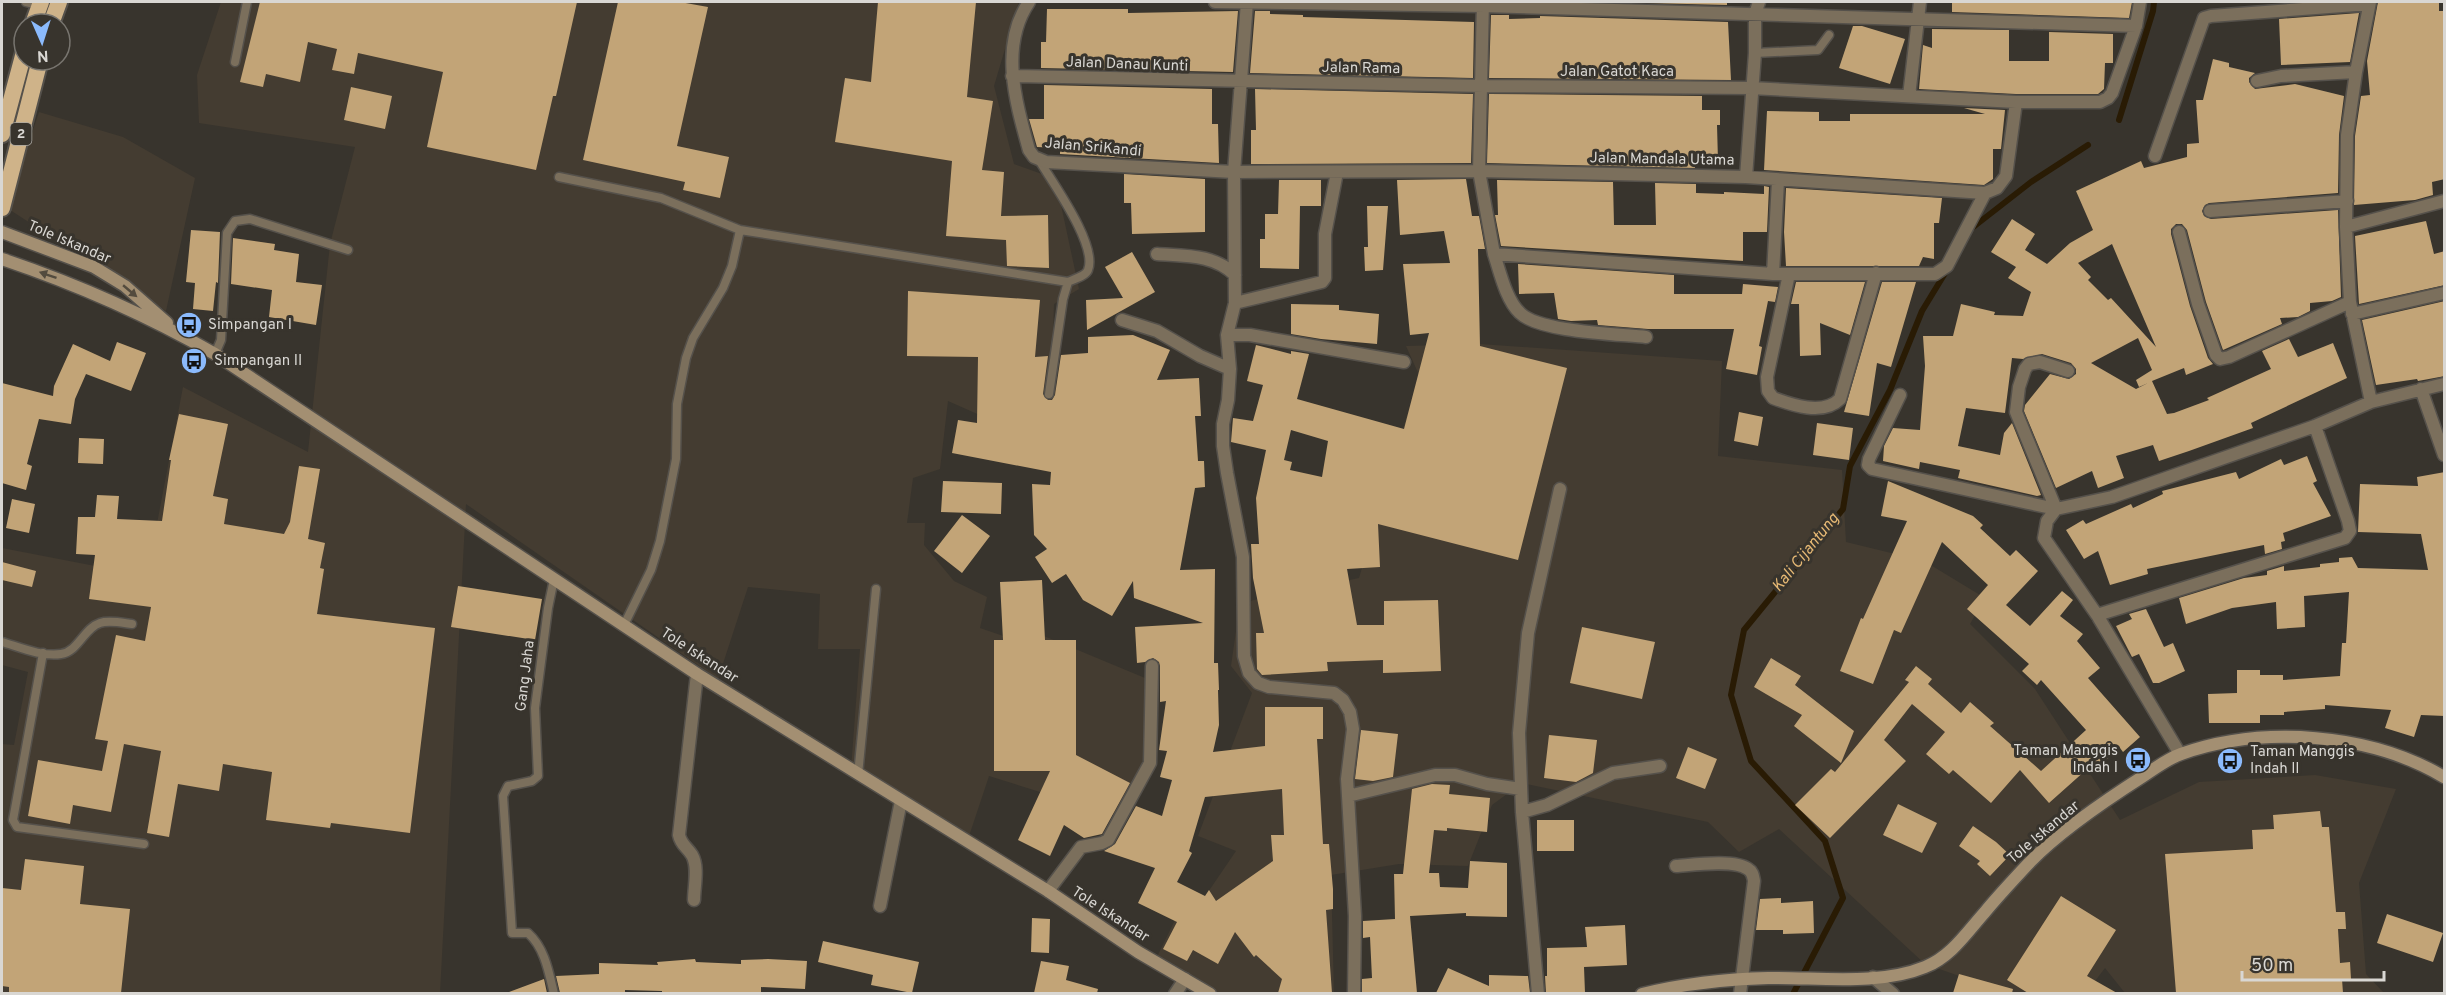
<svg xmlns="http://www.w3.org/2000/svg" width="2446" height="995" font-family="Overpass,sans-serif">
<rect width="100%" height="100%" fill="#38342d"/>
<path fill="#443c31" d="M221 2H1019L994 86 1014 164 1042 174 1061 205 1079 289 1054 304 1052 366 1062 412 1009 428 948 401 940 469 913 478 907 523H925L924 545 954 581 987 597 980 628 1018 641 1044 636 1145 678V772L1120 817 989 776 968 839 851 769 860 649H818L820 594 748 587 718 679 466 504 440 993H2V744L14 745 28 672 2 665V548L147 576 183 387 308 452 330 244 355 147 199 123 197 75Z
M39 112 123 137 195 178 166 311 7 208Z
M1480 344 1722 361 1718 456 1842 470 1846 542 1924 561 1985 598 1970 624 2035 689 2120 820 2199 782 2315 775 2396 789 2359 883 2366 974 2384 993H2125L2105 968 2086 993H1991L1965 978 1925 964 1779 829 1739 852 1708 822 1522 783 1492 805 1468 866 1399 864 1331 875 1334 993H1195L1153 965 1175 920 1191 917 1236 851 1198 836 1252 693 1231 666 1240 603 1359 578 1419 375 1406 346Z"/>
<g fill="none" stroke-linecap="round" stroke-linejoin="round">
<path stroke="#291b04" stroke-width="6" d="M2119 120 2153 11 2154 2
M1972 228 2031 182 2088 145
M1793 994 1843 898 1825 841 1751 761 1731 695 1744 630 1843 509 1850 466 1890 390 1922 311 1947 270"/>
</g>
<path fill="#c2a477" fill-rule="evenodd" d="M260 2H577L556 96H553L536 170 427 147 443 72 358 53 354 74 332 70 337 49 308 42 300 82 266 74 263 87 240 82Z
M618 2H680L708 7 677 146 729 157 720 198 683 190 685 182 583 160Z
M878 2H976L967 97 993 101 982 170 1004 172 1001 216 1048 215 1049 268 1007 266 1006 240 946 236 952 161 835 142 845 78 871 82Z
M1606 2H1727V5Z
M1952 2H2132L2129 18 1952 12Z
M2378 2H2439V11H2445V47H2443L2445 179 2432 182 2433 195 2415 200 2354 205 2355 136 2361 96 2370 95 2367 61Z
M1047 9H1128V13L1238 11 1233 72 1041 68V42H1046Z
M1255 11H1270V14L1303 15V17L1474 22 1473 78 1250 73Z
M2359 13 2350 62 2281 65 2279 19Z
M1491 15H1509V19L1540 18V16L1728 22 1731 80 1489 78Z
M1853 26H1862L1905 39 1890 84 1839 68Z
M1932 29 2009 30V61H2049V32L2113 34V63H2105L2104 89 2098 94H2016L1919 89 1923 45 1932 48Z
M2213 59 2229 63V67L2255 73 2249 78V82L2255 89 2295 84 2344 96 2339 135 2338 193 2209 203 2205 205 2202 211 2204 216 2211 219 2338 210 2341 297 2332 301 2310 303V311L2298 317 2280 318 2282 324 2223 350 2206 302 2187 230 2182 224H2176L2171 229V234L2190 306 2208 358 2213 364 2186 375 2184 368 2152 381 2167 414 2174 413 2209 400 2207 398 2271 369 2262 351 2289 339 2298 357 2333 343 2347 378 2251 423 2253 428 2189 451 2159 461 2153 445 2116 456 2124 478 2098 488 2092 471 2056 488 2024 411 2025 405 2050 374 2069 379 2076 374V369L2071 363 2042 354 2023 359 2012 358 2005 413 1966 408 1958 446 2000 455 2004 433 2012 423 2041 495 2037 496 1958 478 1960 470 1920 462 1919 469 1883 461 1884 446 1893 428 1920 430 1925 366 1923 336H1953L1961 304 1995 312 1994 315 2023 316 2031 292 2008 278 2016 267 1991 252 2012 219 2035 234 2025 250 2047 264 2070 243 2093 230 2076 191 2141 161 2144 168 2187 157V144L2199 143 2196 100H2203ZM2112 244 2125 275 2156 347 2111 298 2108 300 2088 280 2091 277 2078 263ZM2138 338 2152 370 2136 380 2139 387 2148 383 2136 389 2091 363Z
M1044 85 1212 89V124H1218L1219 163 1060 154V148L1037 147 1029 119H1044Z
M351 87 392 96 385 129 344 120Z
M1255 89 1473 94 1471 163 1251 164V130H1256Z
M1489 94 1702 96V110H1720V125H1717L1718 161H1695V168L1487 163Z
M1964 108 2005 110 2001 149H1993V179L1984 185 1764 170 1767 111 1819 112V121H1850V114H1985Z
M1124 174 1205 179V232L1132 234 1131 203H1124Z
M1466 179 1472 216H1479L1485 249H1478L1480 346 1567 368 1518 560 1378 524 1380 567 1347 569 1357 625H1384V601L1438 600 1441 671 1383 673V660L1327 662 1328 671 1262 675 1257 669 1256 633H1264L1253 578 1251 544H1259L1256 498 1266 450 1231 442 1233 418 1253 421 1263 385 1247 381 1256 345 1291 354V351L1309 354 1297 399 1404 429 1429 333 1410 335 1403 264 1450 263 1444 231 1400 235 1397 180ZM1291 430 1328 441 1322 477 1290 470 1292 462 1284 460Z
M1279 180H1321V206H1300L1299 269 1260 268V239H1265V214H1278Z
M1497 180 1613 182 1614 225H1656L1655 183 1696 184V193L1724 194V192L1764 194V186L1769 187 1767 232H1743V261L1501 246 1495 215H1498Z
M1786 188 1942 198 1939 223H1934V259L1923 257 1919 266H1786L1784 232Z
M1367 206H1388L1383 270 1365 271 1364 247H1368Z
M2426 221 2434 254 2445 251V285L2359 304 2355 236Z
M191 230 220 232 218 283 216 282 213 311 193 309 195 283 186 282Z
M233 238 275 244 274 250 299 254 296 282 322 285 316 325 269 317 272 290 231 284Z
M1132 252 1155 292 1087 330 1086 300 1123 298 1105 267Z
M1518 264 1674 275V294H1742L1743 284 1778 287 1775 302 1768 301 1759 346 1762 347 1757 375 1726 369 1734 329H1648L1598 325 1597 320 1571 321 1558 319 1554 293 1519 294Z
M1796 282H1865L1850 335 1820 323 1821 355 1800 356 1799 304H1791Z
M1882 282H1916L1891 367 1877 363 1869 416 1844 412Z
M908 291 1040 300 1035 357 1048 356 1043 394 1048 400H1052L1055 395 1061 355 1088 353V337L1133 335 1170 350 1157 380 1199 378 1201 416H1195L1198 461H1204L1205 487 1195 488 1180 570 1215 569 1214 663H1218L1219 690H1218L1219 725 1213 752 1265 746V707H1323V739H1317L1323 844H1329L1333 889V909L1326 910 1332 993H1278L1282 979 1256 955 1254 957 1235 932 1218 964 1193 950 1187 961 1163 949 1177 922 1138 903 1155 868 1104 851 1115 844 1136 806 1162 816 1172 780 1160 777 1167 751 1159 750 1166 701 1160 702V666L1159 662 1153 658 1145 662 1137 663 1135 627 1203 623 1134 598 1133 581 1112 616 1083 600 1066 574 1052 583 1035 557 1047 549 1034 535 1032 484 1050 485 1051 472 952 453 958 420 977 423 978 357 907 356ZM1282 789 1284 835H1271L1273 861 1216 901 1209 890 1205 896 1177 882 1192 853 1189 851 1205 797Z
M2445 301V376L2418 381 2417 379 2376 385 2362 320Z
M1291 304 1339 305V310L1379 314 1377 344 1321 339 1291 334Z
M117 342 146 353 131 391 86 374 75 399 71 424 39 419 27 464 32 466 26 490 2 483V383L53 396 54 386 73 344 110 361Z
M1739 412 1763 417 1758 446 1734 441Z
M179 414 228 424 213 496 228 499 224 524 284 534 290 522 299 466 320 469 308 539 325 543 320 568 324 569 317 614 435 628 410 833 331 823 330 828 266 820 272 772 223 764 219 791 178 784 169 837 147 833 161 751 124 744 111 812 73 805 70 824 28 816 38 760 102 771 108 741 95 739 116 635 145 641 151 607 89 599 95 555 76 554 78 517H95L97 495 119 496 117 519 162 521 171 460H169Z
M1817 423 1853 428 1849 460 1813 455Z
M79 438 104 439 103 464 78 463Z
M2307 456 2317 481 2313 483 2331 516 2283 533 2285 541 2281 542 2282 549 2265 554 2264 545 2147 569 2148 574 2110 585 2098 551 2084 559 2066 530 2083 520 2086 524 2131 504 2133 508 2163 494 2162 491 2236 472 2239 479 2281 459 2284 465Z
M2445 472V716L2421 715 2414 737 2385 728 2391 710 2325 705V709L2284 712V715H2260V723H2209L2208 694 2237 693V670H2260V675H2283V680L2340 676 2342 643H2346L2349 592 2304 596 2305 627 2277 629 2276 602 2232 608 2186 624 2179 598 2244 578 2267 575V571L2284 566V571L2320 567V564L2339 562V558L2352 557 2358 568 2428 570 2421 534 2358 532 2360 484 2418 486 2417 477Z
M943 481 1002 483 1001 514 941 512Z
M1888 481 1973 516 1983 525 1980 528 2010 556 2016 550 2038 571 2006 605 2030 626 2062 591 2073 600 2060 616 2083 634 2077 641 2100 668 2088 678 2140 737 2123 752 2120 748 2099 766 2095 762 2049 803 2020 770 1991 803 1953 770 1949 774 1926 754 1945 732 1912 704 1884 740 1906 761 1830 838 1795 805 1831 769 1835 772 1909 682 1905 680 1916 666 1932 679 1928 684 1961 713 1970 702 1994 723 1990 726 2041 771 2086 730 2041 680 2037 685 2022 671 2029 664 1967 609 1988 585 1942 542 1901 633 1894 630 1873 684 1840 671 1861 618 1863 619 1907 521 1881 516Z
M12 499 35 504 29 533 6 528Z
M962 515 990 536 962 573 934 551Z
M2 562 36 571 32 587 2 580Z
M1042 580 1045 640H1076V755L1130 783 1102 834 1084 838 1064 825 1050 856 1018 840 1050 771H994V640H1003L1000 582Z
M458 586 542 599 535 640 451 627Z
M2146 609 2164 647 2173 643 2185 671 2159 683H2153L2139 654 2132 657 2116 626 2132 619 2129 614Z
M1582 627 1655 642 1642 699 1570 683Z
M1771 658 1801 676 1795 685 1854 731 1841 763 1794 726 1802 715 1754 687Z
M1361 730 1398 734 1393 777 1373 781 1355 779Z
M1549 735 1597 740 1593 773 1576 782 1544 778Z
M1688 747 1717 759 1705 789 1676 778Z
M1432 784 1450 785 1449 794 1490 798 1487 832 1447 828V831L1434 830 1429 873H1439L1440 887 1468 888 1470 861 1507 863V917L1466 916V913L1410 916 1417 993H1362V979L1372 978 1370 937 1363 938V921L1395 919 1394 874H1403L1412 789Z
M1898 804 1937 823 1922 853 1883 835Z
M2320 811 2322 827H2329L2336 912H2345L2346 929H2338L2340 963 2350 962 2351 979H2342L2343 993H2176L2165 854 2253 849 2252 830 2274 829 2273 815Z
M1537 820H1574V851H1537Z
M1973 826 1996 842 2010 855 1990 876 1977 864 1980 861 1959 846Z
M25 859 84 866 80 904 130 909 121 993H9V987L2 986V888L21 890Z
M2061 896 2116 930 2087 976 2117 993H2028L2007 980Z
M1781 898V903L1813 901 1814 933 1783 934V930H1756L1760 899Z
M2387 914 2443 933 2433 962 2377 943Z
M1032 918 1050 919 1049 953 1031 952Z
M1625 925 1627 965 1584 967 1585 993H1546L1545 976H1547V948L1587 947 1585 927Z
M823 941 919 962 912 993 871 985 873 975 818 962Z
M695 959 696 962 741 964V960L768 959 807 961 805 989 761 987V993H662V991L625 990V993H560L556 976 599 974V963L658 965 657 962Z
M1041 961 1069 966 1066 980 1098 989 1097 993H1034Z
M1448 968 1489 986V975L1528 976 1530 993H1436Z
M1959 974 2013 989 2012 993H1953Z
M544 979 547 993H509V992Z"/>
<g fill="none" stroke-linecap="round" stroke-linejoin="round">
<g stroke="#55514b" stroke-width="11">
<path id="service" d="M26 2 39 5
M1755 53 1818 50 1829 35
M235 62 247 2
M1039 160C1052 182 1098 245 1088 270 1086 276 1074 279 1068 282L1063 299 1049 394
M559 177 661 198 740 230 1068 282
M215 354 221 340 227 233 235 221 250 219 348 250
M554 579 548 608 535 708 538 776 532 781 508 786 503 796 512 933H528C545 948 549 973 554 994
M624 625 651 570 660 541 676 459 677 404 686 358 693 338 723 288 732 266 740 230
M2 642C19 647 42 657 61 654 78 652 84 628 100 623 109 620 123 623 132 624
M43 653 13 820 17 827 144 844
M858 775 876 589"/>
</g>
<g stroke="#55514b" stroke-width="15">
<path id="minor" d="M1029 2C999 46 1016 103 1029 150L1034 157 1046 162 1234 172 1479 171 1746 177 1985 193 1997 188 2006 176 2016 102
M1215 2 1483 6 2136 26
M1247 2 1234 172 1235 303 1227 335 1230 369 1228 400 1223 424V446L1227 473 1243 557 1244 656 1249 673 1258 683 1269 687 1334 693 1343 700 1350 712 1353 729 1347 779 1355 916 1354 994
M1483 2 1479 171 1494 254 1773 274H1935L1947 266 1985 193
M2370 2 2356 72 2347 135 2346 227 2350 302 2371 402
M1012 76 1482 86 1751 88 2016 102H2100L2108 98 2112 93 2136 26 2140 2
M2257 81 2281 76 2356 72
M1909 96 1920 2
M2155 156 2204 18 2211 16 2369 4
M1746 177 1755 53V14L1759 2
M2210 211 2347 201
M2346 227 2444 201
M2179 232 2198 304 2216 355 2220 359 2229 357 2350 302
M1157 254C1185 256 1214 254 1235 275
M1494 254C1500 272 1506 300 1520 313 1539 332 1618 334 1646 337
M1773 274 1778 181
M1789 274 1767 377 1768 391 1773 398C1792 405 1823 416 1840 399L1876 273
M1235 303 1322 282 1325 278V234L1337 172
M2352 314 2444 293
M1122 320 1157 331 1200 356 1230 369
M1227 335H1250L1404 362
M2421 389 2444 455
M1900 395 1869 459 1868 465 1872 469 2056 509
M2056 509 2016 412 2019 387 2025 369 2029 364 2040 362 2068 371
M2097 615 2345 538 2350 531 2348 521 2315 426
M2180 754 2097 615 2044 538 2047 521 2056 509 2112 497 2315 426 2371 402 2444 384
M1348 796 1435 775H1455L1487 784 1521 789
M1522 812 1547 805 1613 773 1660 766
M1676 866C1692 865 1734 859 1748 869 1753 872 1753 876 1754 881L1740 994
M1048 891 1081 847 1102 843 1108 840 1150 763 1152 666
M694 900C694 887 699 867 692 855 687 847 681 845 679 835L697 674
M880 906 901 801
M1873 977 1893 994
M1175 994 1185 979
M1538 994 1522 812 1519 733 1528 633 1560 489"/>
</g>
<g stroke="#55514b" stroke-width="15">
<path id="secondary" d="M2 232 94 267 125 286 167 323
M2 259C76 284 147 315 215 354L697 674 1048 891 1138 952 1210 994
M1642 994C1683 984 1725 979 1768 978 1817 977 1879 986 1925 967 1951 957 1967 932 1985 912 1999 895 2015 878 2030 862 2060 831 2106 800 2142 777 2154 769 2167 759 2181 754 2263 725 2370 733 2444 777"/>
</g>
<g stroke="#55514b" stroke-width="20">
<path id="trunk" d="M33 24 41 2
M51 24 59 2
M2 134 24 52
M2 208 40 60"/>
</g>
<use href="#service" stroke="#7b6f5c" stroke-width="8"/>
<use href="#minor" stroke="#7b6f5c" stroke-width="12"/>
<use href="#secondary" stroke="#a38f72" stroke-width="12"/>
<use href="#trunk" stroke="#cfb389" stroke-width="16"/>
</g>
<defs><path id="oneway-solid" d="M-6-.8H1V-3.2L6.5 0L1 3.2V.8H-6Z" transform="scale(1.5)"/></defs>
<g fill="#534b3e">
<use href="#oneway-solid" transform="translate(48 275) rotate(-161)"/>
<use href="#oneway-solid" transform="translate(130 291) rotate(40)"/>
</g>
<defs>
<g id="bus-disc" transform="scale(1.35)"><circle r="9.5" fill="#8bbafc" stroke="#38342d"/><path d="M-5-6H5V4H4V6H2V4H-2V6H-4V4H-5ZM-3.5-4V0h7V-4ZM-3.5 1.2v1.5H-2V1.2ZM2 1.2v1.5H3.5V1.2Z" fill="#111"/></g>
</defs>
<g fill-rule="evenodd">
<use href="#bus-disc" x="189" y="325"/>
<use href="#bus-disc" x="194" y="361"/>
<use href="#bus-disc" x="2138" y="760"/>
<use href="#bus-disc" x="2230" y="761"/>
</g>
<g text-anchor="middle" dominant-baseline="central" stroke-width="6" stroke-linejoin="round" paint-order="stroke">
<rect fill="#38342d" stroke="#a9a6a1" stroke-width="1.5" x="10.5" y="123" width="21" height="22" rx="4.5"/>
<g font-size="14" font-weight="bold" fill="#d9d7d3">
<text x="21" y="134">2</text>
</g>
<g font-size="15" fill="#d9d7d3" stroke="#38342d">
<text transform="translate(1127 65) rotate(2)">Jalan Danau Kunti</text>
<text transform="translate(1361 69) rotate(1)">Jalan Rama</text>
<text x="1617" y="72">Jalan Gatot Kaca</text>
<text transform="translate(1093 148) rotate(5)">Jalan SriKandi</text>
<text transform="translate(1662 160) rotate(1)">Jalan Mandala Utama</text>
<text transform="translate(69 243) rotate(23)">Tole Iskandar</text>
<text transform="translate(699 656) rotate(33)">Tole Iskandar</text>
<text transform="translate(526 676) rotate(-83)">Gang Jaha</text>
<text transform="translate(2044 833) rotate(-40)">Tole Iskandar</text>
<text transform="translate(1110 915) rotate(33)">Tole Iskandar</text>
</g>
<g font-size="15" fill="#d9d7d3" stroke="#38342d" text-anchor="start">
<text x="208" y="325">Simpangan I</text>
<text x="214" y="361">Simpangan II</text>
<text x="2118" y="751" text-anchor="end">Taman Manggis<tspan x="2118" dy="17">Indah I</tspan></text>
<text x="2250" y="752">Taman Manggis<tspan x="2250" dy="17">Indah II</tspan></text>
</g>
<g font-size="16" font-style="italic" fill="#e5b874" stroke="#38342d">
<text transform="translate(1806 553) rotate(-51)">Kali Cijantung</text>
</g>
</g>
<rect width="2446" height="995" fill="none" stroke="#d9d7d3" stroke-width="6"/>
<g transform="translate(42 42) rotate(177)"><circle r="28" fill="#38342d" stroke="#78756f" stroke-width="1.5"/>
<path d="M0-4.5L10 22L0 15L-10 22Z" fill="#8bbafc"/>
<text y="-9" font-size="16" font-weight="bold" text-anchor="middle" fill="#d9d7d3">N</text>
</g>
<path d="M2242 971v9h142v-9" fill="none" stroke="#d9d7d3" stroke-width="3"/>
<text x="2251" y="971" font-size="18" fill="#d9d7d3" stroke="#38342d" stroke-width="4.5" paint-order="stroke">50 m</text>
</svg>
